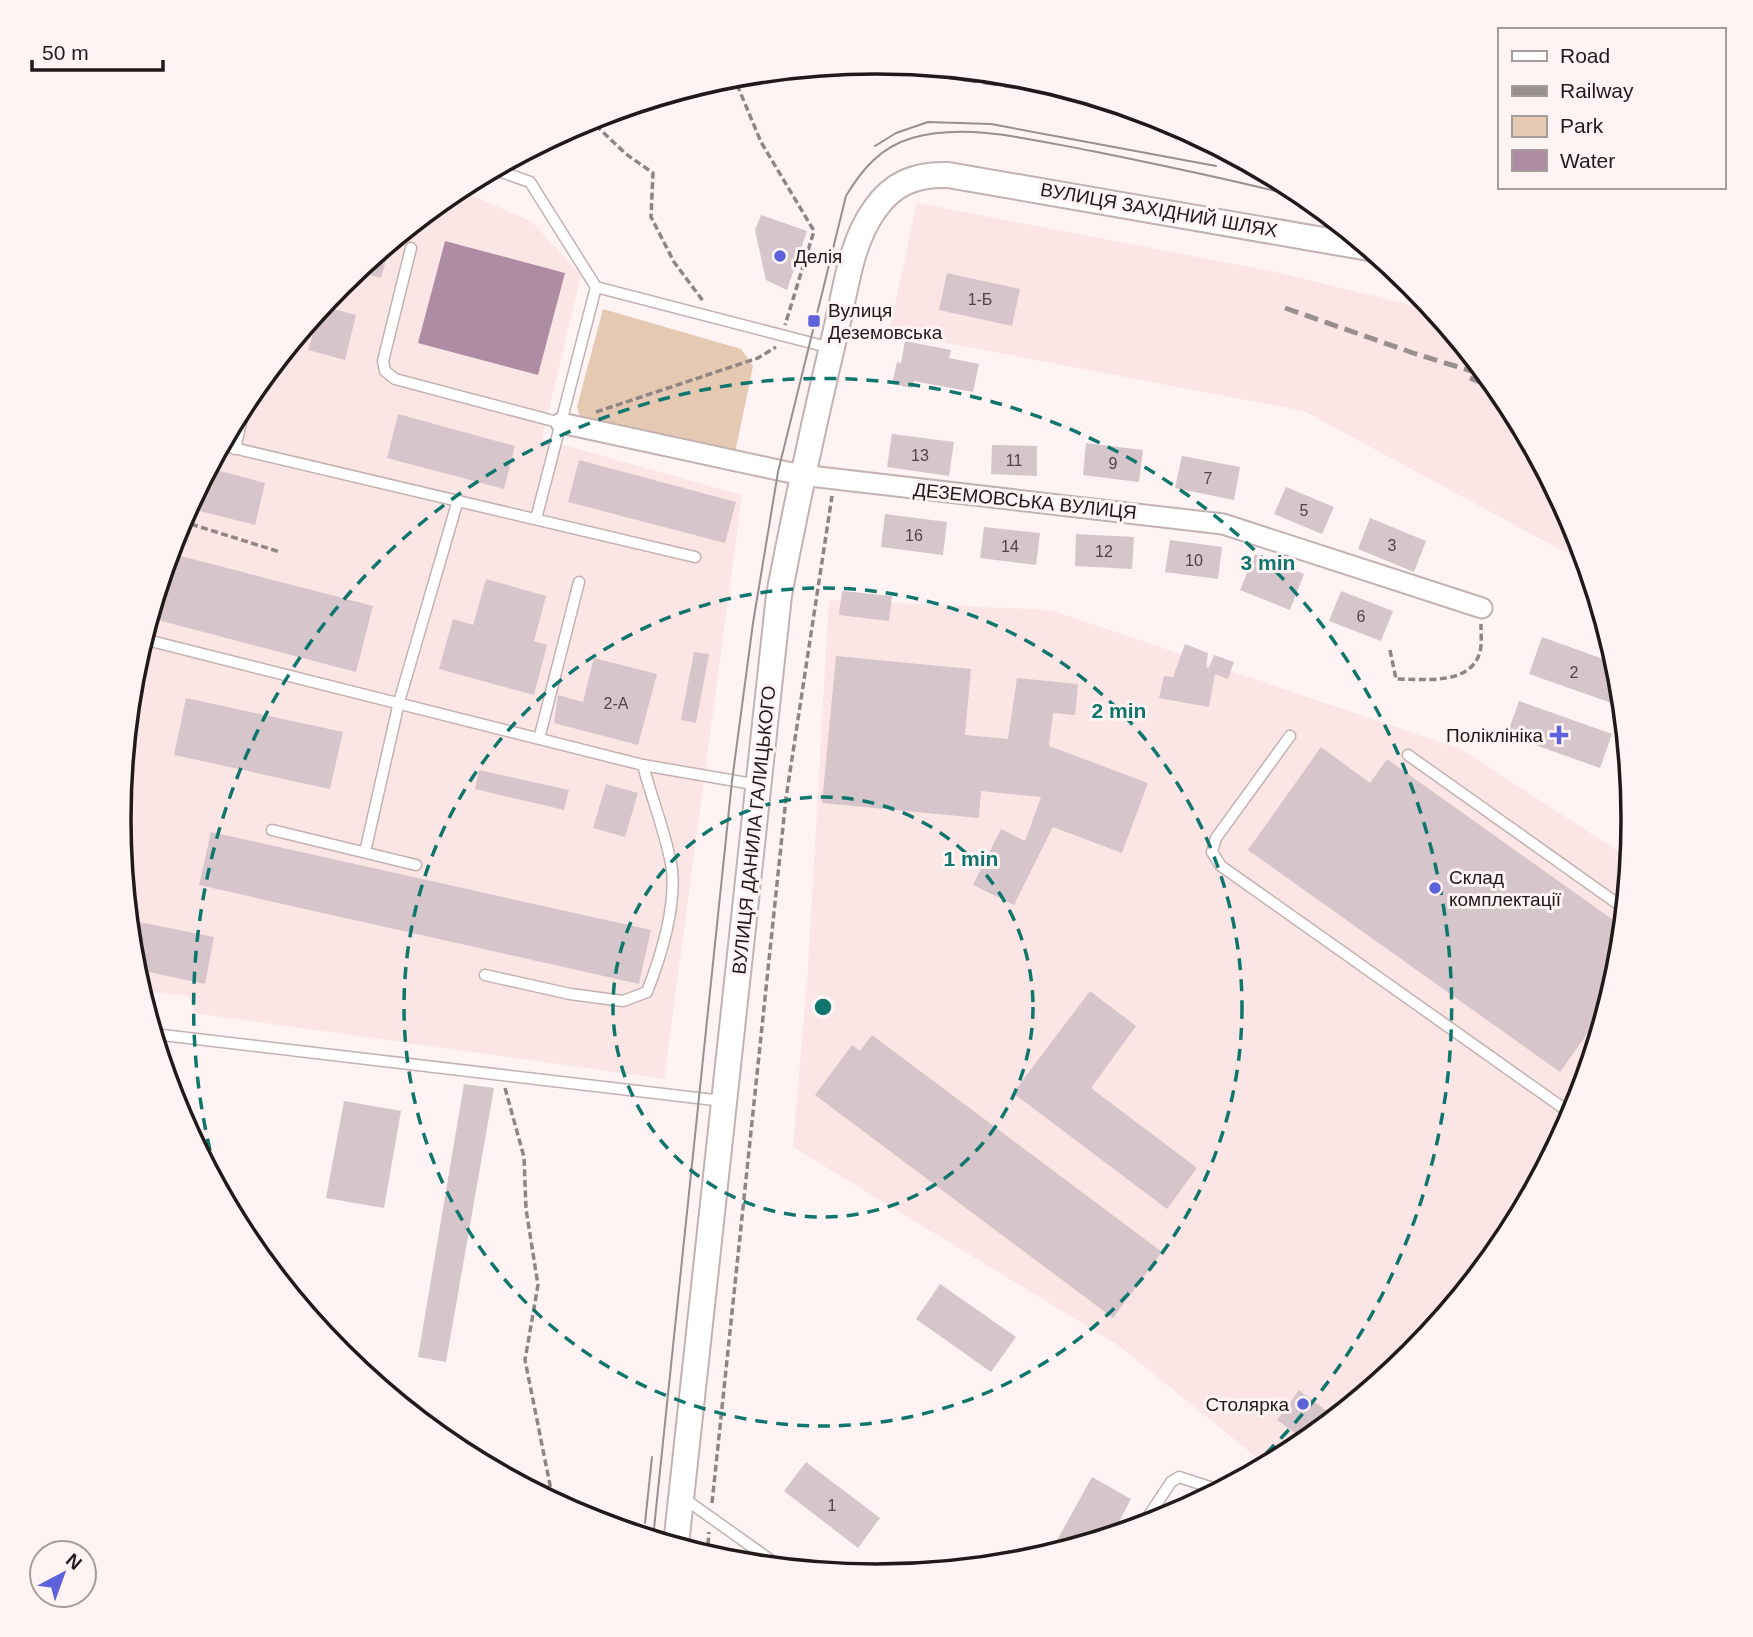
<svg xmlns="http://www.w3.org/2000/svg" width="1753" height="1637" font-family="Helvetica,sans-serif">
<rect width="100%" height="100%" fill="#fff3f3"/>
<path fill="#fce5e5" d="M464 184 462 191 532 222 581 275 542 439 742 495 664 1079 194 1013 189 996 141 991 134 966 119 818 134 670 177 528 247 397 341 283Z
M917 203 1276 272 1435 311 1506 398 1576 529 1587 564 1304 411 889 332Z
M829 600 1051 610 1461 749 1630 859 1619 967 1576 1109 1506 1240 1412 1354 1297 1448 1266 1465 1118 1345 793 1147 808 968Z"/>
<path fill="#e6c9b3" d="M603 309 741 349 753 366 734 458 581 420 577 407Z"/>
<path fill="#ae8da4" d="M445 241 565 273 538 375 418 343Z"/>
<path fill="#d6c5ca" d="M761 215 807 231 787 290 766 280 755 230Z
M391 242 381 278 356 271Z
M947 273 1020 289 1012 326 939 310Z
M322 306 356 315 345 360 308 350Z
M905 341 951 350 949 358 979 364 973 392 914 381 912 388 892 384 897 362 901 363Z
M398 414 515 446 504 489 387 458Z
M892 434 954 442 949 476 887 467Z
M1086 443 1143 450 1139 482 1083 475Z
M992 445 1037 446V476L991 474Z
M1182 456 1240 467 1234 500 1175 488Z
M579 460 736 502 725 543 568 502Z
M209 468 265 483 255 525 188 508Z
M1286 487 1334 507 1322 534 1274 514Z
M885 514 947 522 943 555 881 547Z
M1370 518 1426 541 1414 572 1358 549Z
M984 527 1040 533 1036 565 980 558Z
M1076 534 1134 537 1132 569 1075 566Z
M1170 540 1222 547 1218 579 1165 572Z
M169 553 373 606 356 672 150 618Z
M1255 554 1304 574 1290 610 1240 590Z
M486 579 546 596 534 641 547 645 534 695 439 669 453 619 473 625Z
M842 591 892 596 889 621 839 615Z
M1341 591 1393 611 1381 641 1329 621Z
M1542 637 1617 664 1623 707 1529 674Z
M1185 644 1208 653 1206 667 1209 668 1214 655 1234 662 1228 679 1215 674 1209 707 1159 698 1164 676 1173 677Z
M694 652 709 654 696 723 681 720Z
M836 656 971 669 965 735 1008 739 1017 678 1078 684 1075 715 1053 713 1049 746 1148 783 1122 853 1053 827 1014 905 973 885 1001 829 1025 841 1041 797 981 791 979 818 822 803Z
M594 658 657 674 638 745 554 723 558 695 583 702Z
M186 698 343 732 330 789 174 755Z
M1519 701 1612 734 1600 768 1507 735Z
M1321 747 1370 783 1387 759 1623 927 1619 967 1607 1006 1560 1072 1248 850Z
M479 770 569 790 564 810 475 789Z
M606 784 638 793 625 837 593 828Z
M211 832 651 930 639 984 199 885Z
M129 920 214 937 205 984 135 969Z
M1090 991 1136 1026 1091 1088 1197 1168 1167 1209 1013 1093Z
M872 1035 1162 1252 1113 1318 815 1095 852 1045 860 1051Z
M464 1084 494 1088 446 1362 418 1357Z
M344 1101 401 1111 384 1208 326 1198Z
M940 1284 1016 1337 991 1372 916 1319Z
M1299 1390 1335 1417 1306 1441 1277 1420Z
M806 1462 880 1518 858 1548 784 1491Z
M1092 1477 1131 1499 1112 1535 1050 1553Z"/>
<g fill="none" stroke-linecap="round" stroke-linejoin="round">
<g stroke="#c3b2b1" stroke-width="13">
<path id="service" d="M493 169 530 182 596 287 831 348
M411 248 383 361 385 371 395 379 561 423
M221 445 695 557
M235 449 246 400
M536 519 596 287
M143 639 643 765 759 785
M1290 736 1216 838 1212 852 1221 866 1573 1115
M539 739 579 582
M1408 755 1625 909
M272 830 416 865
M365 852 399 702 458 500
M485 975 570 994 623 1001 647 992C661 956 676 909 672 870 668 839 651 797 643 765
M154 1034 723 1101
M1522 1206 1523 1207
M682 1497 779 1566
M1142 1526 1171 1482 1179 1477 1219 1490"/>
</g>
<g stroke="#c3b2b1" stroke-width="23">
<path id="minor" d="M561 423 801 475 1223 524 1482 608"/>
</g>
<g stroke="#c3b2b1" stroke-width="28">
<path id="tertiary" d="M676 1545 779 595C796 506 815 418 836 330 846 290 850 243 875 209 893 183 916 174 948 175L1369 248"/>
</g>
<path stroke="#8f8585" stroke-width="3.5" stroke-dasharray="7 3.5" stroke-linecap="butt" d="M733 75 761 142 814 231 785 325
M588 118 626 154 653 173 651 217 674 262 703 301
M596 412 758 358 776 347
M181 521 280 552
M1390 650 1396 679C1424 679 1470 686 1480 652 1482 644 1481 633 1481 624
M505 1088 524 1157 526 1209 538 1285 525 1360 553 1500
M712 1503 786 798 832 496
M707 1555 709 1532"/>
<use href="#service" stroke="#fff" stroke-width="10"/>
<use href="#minor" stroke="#fff" stroke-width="19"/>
<use href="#tertiary" stroke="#fff" stroke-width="24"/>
<path stroke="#988f8f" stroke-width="2" d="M875 146 896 133 928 122 991 124 1216 166
M645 1523 652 1457
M653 1538 732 781 753 623 778 472 846 196C862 169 881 147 912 138 968 122 1036 141 1092 151 1166 166 1239 181 1311 200"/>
<path stroke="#988f8f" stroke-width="5" stroke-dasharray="14 7" stroke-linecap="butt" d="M859 63 1071 95 1126 107
M1285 308 1416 354 1488 376
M1470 378 1500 390"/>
</g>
<g fill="none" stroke="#0f766e" stroke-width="3.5" stroke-dasharray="12 9">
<circle cx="823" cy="1007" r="210"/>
<circle cx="823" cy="1007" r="419"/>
<path d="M221 1191A629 629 0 1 1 1240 1478"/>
</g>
<g fill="#5d62da" stroke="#fff3f3" stroke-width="2.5">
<circle cx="780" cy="256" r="7"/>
<rect x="807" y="314" width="14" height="14" rx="3.5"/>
<path d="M1555.5 724.5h7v7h7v7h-7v7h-7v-7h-7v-7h7z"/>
<circle cx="1435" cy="888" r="7"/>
<circle cx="1303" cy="1404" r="7"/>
</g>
<g text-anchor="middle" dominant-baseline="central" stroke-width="6" stroke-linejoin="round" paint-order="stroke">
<g font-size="16" fill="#4e4546">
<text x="980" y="299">1-Б</text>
<text x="920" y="455">13</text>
<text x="1014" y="460">11</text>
<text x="1113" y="463">9</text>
<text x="1208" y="478">7</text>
<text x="1304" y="510">5</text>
<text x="914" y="535">16</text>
<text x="1392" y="545">3</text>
<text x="1010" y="546">14</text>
<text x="1104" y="551">12</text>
<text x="1194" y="560">10</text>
<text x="1361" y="616">6</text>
<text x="1574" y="672">2</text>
<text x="616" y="703">2-А</text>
<text x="832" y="1505">1</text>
</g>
<g font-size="19" fill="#211a1a" stroke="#fff3f3">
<text transform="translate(1159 210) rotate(10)">ВУЛИЦЯ ЗАХІДНИЙ ШЛЯХ</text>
<text transform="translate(1025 501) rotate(6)">ДЕЗЕМОВСЬКА ВУЛИЦЯ</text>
<text transform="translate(754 830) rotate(-84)">ВУЛИЦЯ ДАНИЛА ГАЛИЦЬКОГО</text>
</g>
<g font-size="19" fill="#211a1a" stroke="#fff3f3" text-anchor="start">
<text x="794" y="256">Делія</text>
<text x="828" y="310">Вулиця<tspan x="828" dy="22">Деземовська</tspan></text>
<text x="1543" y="735" text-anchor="end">Поліклініка</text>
<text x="1449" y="877">Склад<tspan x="1449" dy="22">комплектації</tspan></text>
<text x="1289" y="1404" text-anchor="end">Столярка</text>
</g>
</g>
<path d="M0 0H1753V1637H0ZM131 819a745 745 0 1 1 1490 0a745 745 0 1 1-1490 0Z" fill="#fff3f3" fill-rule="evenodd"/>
<path fill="none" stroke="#211a1a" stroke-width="3.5" d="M131 819a745 745 0 1 1 1490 0a745 745 0 1 1-1490 0Z"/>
<circle cx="823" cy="1007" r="10" fill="#0f766e" stroke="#fff3f3" stroke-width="3.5"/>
<g font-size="21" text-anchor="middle" font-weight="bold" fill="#0f766e" stroke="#fff3f3" stroke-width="6" stroke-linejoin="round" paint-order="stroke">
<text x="1268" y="570">3 min</text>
<text x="1119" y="718">2 min</text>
<text x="971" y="866">1 min</text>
</g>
<rect x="1498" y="28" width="228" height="161" fill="#fff3f3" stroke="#a69c9c" stroke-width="2"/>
<rect x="1512" y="51" width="35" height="10" fill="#ffffff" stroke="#a69c9c" stroke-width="2"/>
<text x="1560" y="63" font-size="21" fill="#211a1a">Road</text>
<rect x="1512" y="86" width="35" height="10" fill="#988f8f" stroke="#a69c9c" stroke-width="2"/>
<text x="1560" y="98" font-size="21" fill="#211a1a">Railway</text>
<rect x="1512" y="116" width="35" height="21" fill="#e6c9b3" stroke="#a69c9c" stroke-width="2"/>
<text x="1560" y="133" font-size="21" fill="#211a1a">Park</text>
<rect x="1512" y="150" width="35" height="21" fill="#ae8da4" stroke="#a69c9c" stroke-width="2"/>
<text x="1560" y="168" font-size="21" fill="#211a1a">Water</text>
<g transform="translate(63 1574) rotate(41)"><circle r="33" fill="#fff3f3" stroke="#a69c9c" stroke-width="2"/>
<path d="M0-5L12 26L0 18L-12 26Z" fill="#5d62da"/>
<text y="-10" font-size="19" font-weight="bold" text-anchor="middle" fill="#211a1a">N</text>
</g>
<path d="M32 60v10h131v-10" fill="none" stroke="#211a1a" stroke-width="3.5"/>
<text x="42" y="60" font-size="21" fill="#211a1a" stroke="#fff3f3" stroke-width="5" paint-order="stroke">50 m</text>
</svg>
